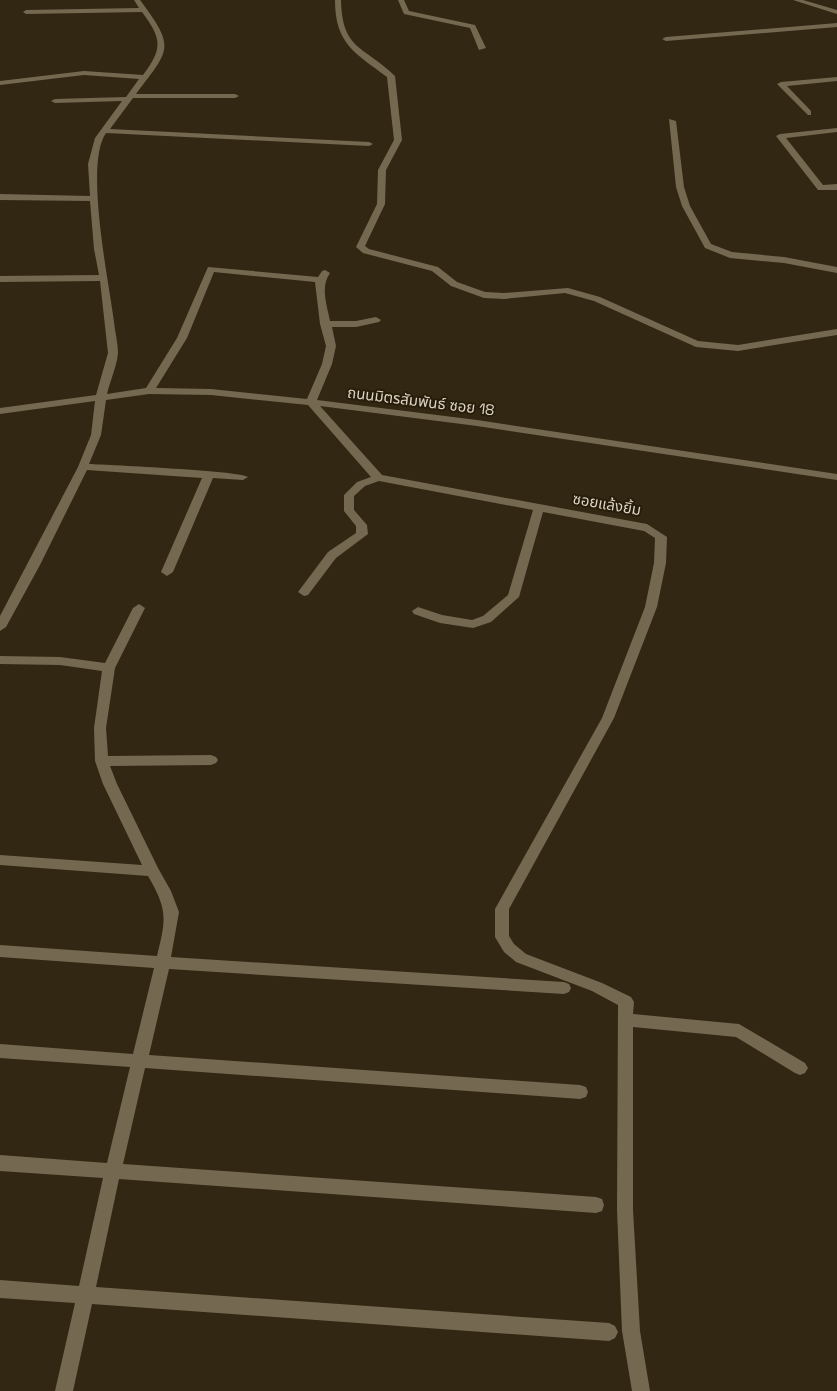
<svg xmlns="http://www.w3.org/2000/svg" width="837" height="1391" font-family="'Space Grotesk','Noto Sans Thai',sans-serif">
<rect width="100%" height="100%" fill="#322712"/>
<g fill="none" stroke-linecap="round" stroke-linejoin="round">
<path fill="#756851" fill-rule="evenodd" d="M134 0H140C176 48 170 49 136 94H235L239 96 235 98H133L110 129 369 142 373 144 369 146 106 133C84 164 109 282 114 322 115 332 118 343 118 353 117 366 110 381 107 394L146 388 177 338 208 267 318 277 322 271 325 270 330 273C320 287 327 305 330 321H356L376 317 381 320 379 322 356 327H332L336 346 332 364 317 400 477 420 837 474V480L477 426 320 406 382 475 647 524 667 537 666 563 657 607 614 718 509 909V936L514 944 526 954 602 983 631 997 634 1002 633 1014 739 1024 805 1063 808 1068 805 1073 800 1075 795 1073 736 1037 633 1027V1210L640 1331 650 1391H632L622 1331 617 1210 618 1005 592 991 516 962 504 952 495 937V909L602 718 645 607 654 563 655 538 644 531 543 512 519 597 491 622 473 628 440 623 414 614 412 611 418 607 442 615 472 620 483 616 508 595 533 510 379 481 365 486 354 496V510L367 525 368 534 336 558 308 595 304 596 298 592 328 552 356 533V526L344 511V495L357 482 371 477 308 405 211 395 149 394 106 400 101 435 89 464C109 465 242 471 248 477L243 480 213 478 173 572 167 576 161 572 202 478 87 470 40 565 6 627 0 631V616L78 467 91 435 95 401 0 414V408L96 395 108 353 100 281 0 282V276L99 275 94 249 90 201 0 200V194L90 196 88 164 95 138 122 101 55 103 51 101 55 99 126 97 139 79 84 75 0 85V81L84 71 143 75C163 48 162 39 142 12L26 14 23 12 26 10 139 8ZM214 272 315 282 320 324 326 346 322 364 307 399 211 389 156 388 187 338Z
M335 0H341C342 51 365 46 395 76L402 140 386 170 385 204 365 246 369 249 438 267 457 282 485 292 504 293 568 288 600 297 698 341 738 345 837 329V335L738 351 696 347 594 301 565 293 504 299 484 298 451 286 432 271 363 253 356 247 377 204 378 170 394 140 387 77C355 53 335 44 335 0Z
M398 0H404L409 11 475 25 486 48 479 50 470 28 404 14Z
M793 0H803L837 10V14Z
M837 23V27L666 41 662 39 666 37Z
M837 77V81L787 86 811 111V115H808L777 84 781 82Z
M669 119 676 121 684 187 690 206 711 244 732 252 784 257 837 267V273L784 263 730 258 705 248 682 206 676 187Z
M837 128V132L786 138 823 185 837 184V190H818L776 136 780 134Z
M139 604 145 608 115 668 106 728 108 756 211 755 216 757 218 760 216 763 211 765 110 766 117 784 158 868 171 891 179 912 171 957 564 982 569 984 571 988 569 992 564 994 169 969 149 1055 580 1085 586 1087 588 1092 586 1097 580 1099 145 1068 123 1164 596 1197 602 1199 604 1205 602 1211 596 1213 119 1179 96 1287 609 1323 615 1326 618 1332 615 1338 609 1341 92 1304 73 1391H55L75 1303 0 1298V1280L79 1286 103 1178 0 1171V1155L107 1163 130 1067 0 1058V1044L133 1054 154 968 0 957V945L157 956C166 919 168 910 148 876L0 865V855L142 865 103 784 95 761 94 728 102 671 60 665 0 664V656L60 657 105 663 133 608Z"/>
</g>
<g text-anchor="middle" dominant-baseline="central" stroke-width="4" stroke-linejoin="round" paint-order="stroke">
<g font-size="15" fill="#dcd5c8" stroke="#281d08">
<text transform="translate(421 401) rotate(7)">ถนนมิตรสัมพันธ์ ซอย 18</text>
<text transform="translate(607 504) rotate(10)">ซอยแล้งยิ้ม</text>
</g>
</g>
</svg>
